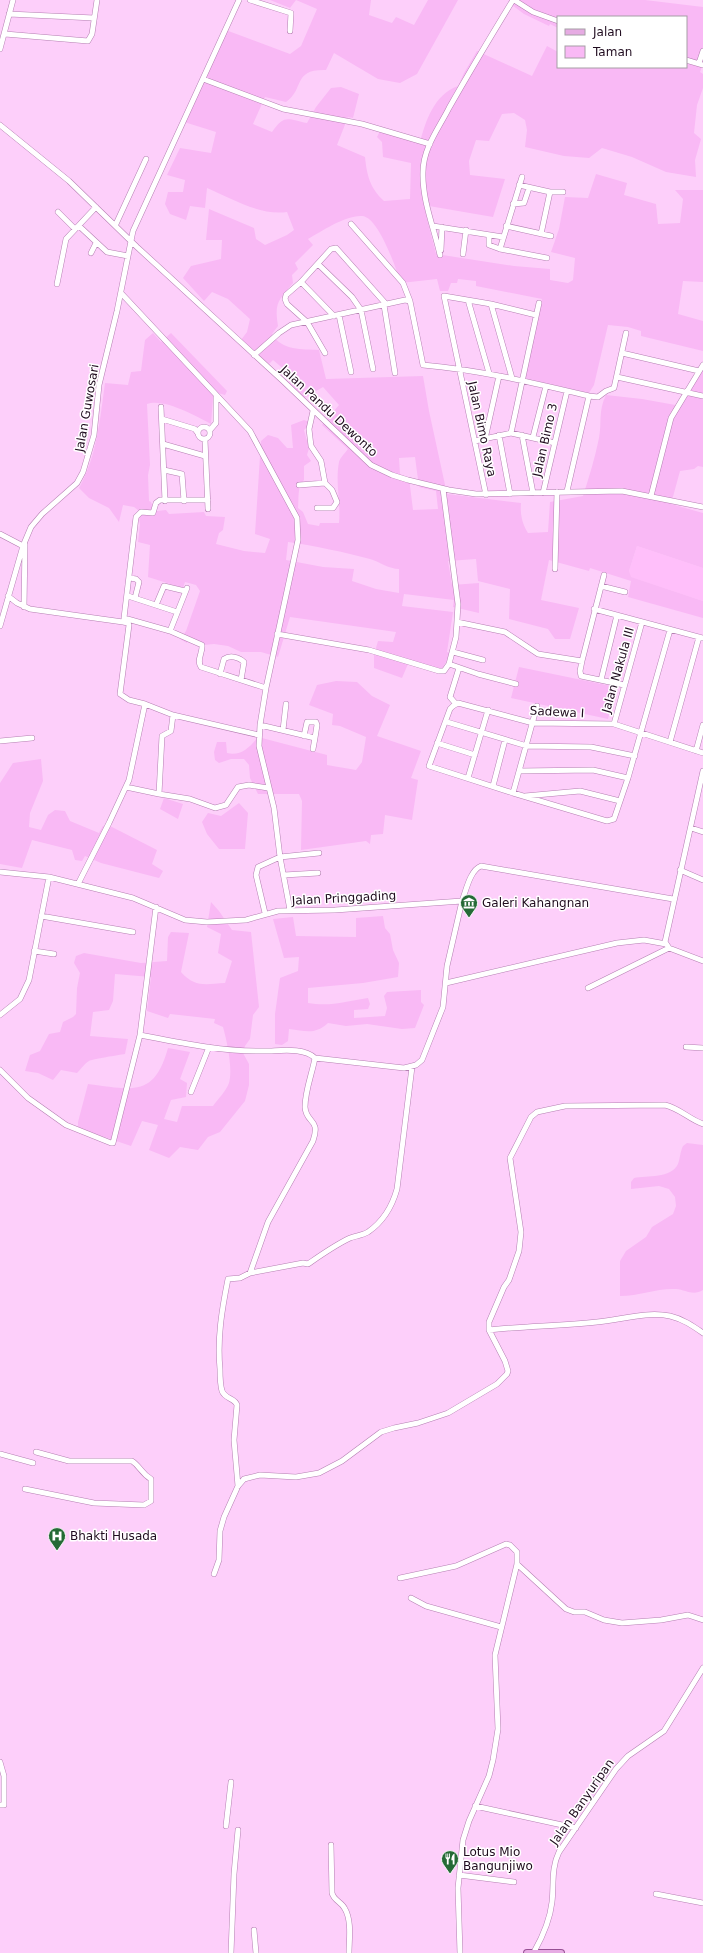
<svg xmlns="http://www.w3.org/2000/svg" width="703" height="1953" font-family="'DejaVu Sans',sans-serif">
<rect width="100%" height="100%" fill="#fdcffa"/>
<path fill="#ffbffa" d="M637 546 703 568V601L630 577 629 571Z"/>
<path fill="#f9b9f5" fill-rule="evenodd" d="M270 0H296L290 8Z
M296 0H371L369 15 392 23 396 17 414 25 428 0H458L417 74 400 83 378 79 334 53 326 70C292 69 305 89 286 102L265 97 253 124 272 132C284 114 288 119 307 123L316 107 331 88 341 87 359 94 353 118 348 117 337 145 365 157C367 176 370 188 384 201L410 199 411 163 383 157 382 142 377 137 380 131 420 142C426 120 434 95 458 86L464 73 477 51 532 76 547 46 558 52V67H686V17H558V28L550 24 549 26 524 14 508 2 510 0H645L703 7V64L700 72 703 74V88L697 105 694 133 701 139 695 160 696 177 666 172 632 157 602 148 589 158 564 156 525 147 527 130 525 120 514 113 502 114 489 141 476 140 469 161 470 175 505 179 493 217 429 206 425 211 436 254 514 266 550 269V280L568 283 573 280 575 258 551 252 559 229 565 197 588 198 596 174 627 183 624 195 656 204 658 224 680 223 683 199 675 190H703V282L683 281 678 314 703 321V351L641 336V331L628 327 608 325 594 385 589 393 524 378 542 299 476 286V281L458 279 457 283H451L448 291H440L437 279 401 283C396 269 379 217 362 216 346 215 322 231 308 239L313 245 295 263 298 269 292 275 293 283C279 300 274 302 278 326L272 334C282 351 302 349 319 350L326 379 423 376 429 411 447 494 521 503C520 513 522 524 528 533L548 532 550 502 583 496C589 477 595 458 599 438 602 423 598 411 606 395L642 399 681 406 703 370V467L698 466 694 469 680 471 671 504 703 513V568L637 546 629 571 631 577 703 601V618L628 597 631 581 590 568 589 571 549 560 541 600 579 608 570 639H555L548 629 509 619 510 589 478 581 476 559 448 561 452 585 479 583V613L453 607 454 600 404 594 402 606 453 612 447 652 451 653 439 674 408 664 402 678 374 668V655L378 641 393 642 396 632 290 617 278 657 261 652H241L228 646 214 644 204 645 189 638 187 643 180 639 186 631 200 591 196 585 185 582 183 588 148 577 150 545 138 542 140 524 138 510 134 507 123 505 119 522 109 508 89 498 79 488C97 456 100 419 105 383L128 385 131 372 141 371 145 340 153 333 161 342 171 333 227 391 225 395 218 393 213 398 211 424C196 416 164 398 147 404L150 465 148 475 149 501 151 502 153 508 157 511 166 510 169 514 204 512 206 516 225 517 223 530 219 533 216 544 244 551 265 553 270 539 255 534 261 441 268 435 278 438 287 448H293L291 425 304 420 312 423 304 430 309 448 307 455 311 461 304 466V480C297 486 299 499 298 508L303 512 308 524 319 526 320 523H339C341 502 335 483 339 462 340 458 345 453 348 449L322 425 339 405 323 387 304 398 289 383 293 377 273 360 269 364 241 340 247 332 250 319 228 299 212 292 204 301 183 278 191 266 221 259 222 240H206L209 209 254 228 256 239 265 245 287 235 294 230 287 212C260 216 231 198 207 188L205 208 190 206 186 220 170 214 165 204 168 192H183L185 180 167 175 180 148 211 153 216 132 181 121 223 29 290 54 301 46 317 9ZM415 457 419 487 436 491 438 509 413 510 409 478 400 474 399 458ZM288 542C315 546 344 552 370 559 380 562 389 569 399 569V593L376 589 352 581 354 569 323 567 286 560Z
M519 667 616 687 608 719 511 698Z
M336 681 357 682 372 696 390 705 377 736 421 751 411 778 418 780 412 820 385 815 383 834 371 835 370 844 366 841 301 850 302 801 299 794H258L250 778 249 765 244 759H231L219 763 215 760 214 752 217 742H226L227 753C241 756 249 748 258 737L327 755V765L356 770 362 762 366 737 340 726 332 725 333 714 309 705 317 685Z
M41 759 43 781 30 813 29 827 41 830 48 815 55 810 65 811 70 821 99 833 103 826 112 827 157 850 152 864 163 871 159 878 101 863 85 856 82 861 75 860 72 850 32 840 22 868 0 864V783L13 763Z
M164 798 183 804 178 819 160 809Z
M239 803 248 813 245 849H219L207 834 202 822 208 813 221 816Z
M211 902 219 911 232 930 251 932 259 1007 253 1015 250 1039 245 1046 243 1053 249 1064V1085L245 1101 220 1132 208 1137 198 1150 180 1147 169 1158 149 1150 158 1125 142 1121 131 1146 78 1128V1122L88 1084C131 1089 154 1099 168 1048L190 1052 180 1079 187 1083 186 1097 171 1100 164 1119 177 1122 182 1106H213C218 1099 226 1091 229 1083 233 1069 227 1041 223 1027L214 1023 215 1019 170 1014 168 1018 147 1011 151 977 115 974 113 1001 109 1010 93 1012 90 1036 128 1039 125 1054C119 1055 92 1059 89 1061 85 1063 80 1070 77 1073L61 1070 53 1080 38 1073 25 1071 30 1055 40 1051 49 1034 60 1032 63 1022 73 1017 76 1014 77 988 80 973 74 963 76 956 84 953 141 963 167 961 168 937 171 932 189 933 181 972C195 988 206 984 225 983L232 961 218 953 221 934 207 927Z
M383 916 385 928 390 934 393 950 399 963 398 977 363 983 308 988V1003C330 1007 347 1001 368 998L370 1004 368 1009 354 1010V1018L385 1016 387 1008 384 996 387 992 421 990V1002L424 1005 415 1028 402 1029 367 1024 346 1026 328 1023C315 1035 306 1031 289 1029L288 1041 282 1045 275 1044V1014L280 978 298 971 299 957 284 958 273 919 293 917 296 936 356 937V918Z
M687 1143 703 1145V1290C693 1296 686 1290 676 1289 657 1288 640 1296 620 1296V1261L626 1251 646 1237 652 1227 673 1214 676 1206 675 1197 669 1189 659 1186 631 1189V1182L634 1178C647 1175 671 1179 678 1164 680 1159 680 1152 683 1146Z"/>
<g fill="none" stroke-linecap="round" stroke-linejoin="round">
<g stroke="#b57fb2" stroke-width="6">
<path id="minor" d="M250 0 291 13 290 31
M514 0 533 12 558 21
M9 14 94 18
M5 34 88 41 92 34 97 0
M0 49 13 0
M686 60 703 65
M699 63 703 51
M203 79 283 109 362 124 430 144
M0 125 69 181 137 247 283 381 371 465 392 475 408 480 449 490 476 494 622 491 703 507
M522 177 500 249 547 258
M519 185 550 192H563
M513 204 524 203 529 188
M58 212 75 229
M116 224 146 159
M351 224 403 283 410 301 423 365C480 370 534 383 589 396L598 397 606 391 614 388 626 333
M79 226 107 252 128 256
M433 226 503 237
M506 226 551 236
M541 234 550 192
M489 235V245L500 249
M441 250 442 227
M91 253 96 243
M463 254 466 230
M440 255C434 228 422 200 423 172 423 148 439 128 449 108 470 71 491 36 513 0
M318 264 352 297 361 310 373 369
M301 282 334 316
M57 284 66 239 96 207
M121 293 250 431 297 518 298 540 266 688 260 725 259 746 274 808 280 857 290 910
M468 300 489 373
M384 305 395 373
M339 315 351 372
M325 353 307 322 287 304 285 299 286 295 301 282 331 249 336 248 386 304
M622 353 699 371
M254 355 279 333 291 325 405 300 410 301
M617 377 703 396
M512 378 491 304 536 315
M161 407 165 501
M313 411 309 429 311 446 321 461 325 483 332 490 337 502 333 508H317
M162 419 195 429 197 432
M198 433a6 6 0 1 1 12 0a6 6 0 1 1-12 0Z
M210 430 216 423V397
M511 433 539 303
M499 435 510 494
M522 435 533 493
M533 437 546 386
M485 439 499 376
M205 440 208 509
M475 441 511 433 555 443
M163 444 205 456
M164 470 182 474 184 501
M299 485 325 483
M443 489 458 604 456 637 449 664
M567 491 589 396
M543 493 567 391
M486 495 444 296 491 304
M651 496 671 418 703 365
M0 534 23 546
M555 569 557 492
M130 578 136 579 139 582 135 598
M601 586 625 592
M187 588 170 631 202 645C203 653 196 660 201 667L266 688
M8 596 17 603 30 609 123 622 124 619
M128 596 177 612
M156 605 164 586 185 591
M24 607 25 544
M594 609 703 638
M123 622 128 623 129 625 120 694 129 700 145 704 173 715
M457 622 505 632 538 654 582 661 580 671 581 676 624 685
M0 626 23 546 31 527 42 514 77 483 83 472 94 435 99 385 117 311 133 231 239 0
M170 631 124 618 136 517 141 512 153 513 156 503 160 500H208
M277 634 369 650 439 671H444L449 664 478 674 516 684
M453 652 483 660
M582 661 604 575
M220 674 224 659C230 655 239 657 244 662L241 680
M601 680 617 615
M456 704 450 697 459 668
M537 706 513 793 429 766 450 709 453 706 458 703 533 723 614 724 703 753
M447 722 527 746 591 747 635 756
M614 724 642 622
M260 725 315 738 317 725 316 722H307L304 736
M283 730 286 704
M0 741 32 738
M670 742 699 637
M437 743 475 755
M313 749 315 738
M696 751 703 725
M519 771 593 770 628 778
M703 771 665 942 669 948 703 961
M468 778 488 710
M493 786 505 740
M126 787 159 794 162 736 171 731 173 715 259 735
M513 793 607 821 614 819 628 778 670 630
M159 794 190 799 215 808 226 805 238 787 249 785 268 788
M525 796 580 791 620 801
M691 828 703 832
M680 870 703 880
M0 872 49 877 133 898 185 920 207 922 246 920 278 911 335 910 462 901C466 891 470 870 481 866L673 899
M284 875 318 873
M78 884 109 823 129 780 145 704
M265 913 256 875 258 867 280 857 319 853
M41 916 133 932
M34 951 54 954
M446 983 617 943 644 940 666 944
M588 988 669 948
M0 1015 20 999 29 980 49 877
M140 1035C181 1043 223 1052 265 1051 280 1051 303 1047 315 1058 312 1074 305 1091 305 1107 306 1124 321 1118 313 1141L268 1222 250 1273
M686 1047 703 1048
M315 1058 404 1068 416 1065 422 1060 443 1007 447 966 462 901
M0 1070 28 1098 66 1125 111 1143
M191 1092 209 1047
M113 1143 140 1035 156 907
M489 1330C525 1326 561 1326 597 1322 621 1320 646 1311 670 1316 683 1319 693 1326 703 1333
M0 1454 33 1463
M238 1486 234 1440 237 1405C235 1398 225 1399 222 1391 220 1384 220 1376 220 1369 217 1338 222 1309 228 1279L240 1278 250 1273 303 1263 308 1264C321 1255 335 1245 350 1238 356 1236 363 1235 368 1232 384 1221 392 1207 397 1189L412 1067
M25 1489 94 1503 144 1505 151 1501V1479C141 1473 140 1466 132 1461H69L36 1452
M517 1564 566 1609 574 1612H585L604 1620 622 1623 661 1620 688 1615 703 1620
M214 1574 219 1560 220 1531 224 1517 238 1486 244 1479 260 1475 296 1477 319 1473 342 1461 381 1432 394 1428 418 1423 448 1413 497 1384 507 1374 508 1371 505 1361 489 1330V1322L504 1287 509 1280 519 1251 521 1232 510 1158 531 1117 537 1112 565 1106 665 1105C679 1108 689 1119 703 1124
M400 1578 456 1566 506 1544 510 1545 517 1552V1564L495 1655 498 1729 493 1760 489 1776 469 1821 463 1840 458 1888 460 1953
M411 1598 426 1606 501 1627
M0 1805H4V1776L0 1762
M475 1806 576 1828
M226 1826 231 1782
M331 1845 332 1893C334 1901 342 1902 345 1909 352 1921 349 1940 349 1953
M459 1875 514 1882
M656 1894 703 1903
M254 1930 256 1953
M534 1952C543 1936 550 1920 552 1902 554 1885 551 1868 559 1852L616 1769 628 1756 664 1731 703 1668
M231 1953 234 1874 238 1830"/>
</g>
<g stroke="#964f93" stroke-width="8">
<path id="major" d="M527 1953H561"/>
</g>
<use href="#minor" stroke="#fff" stroke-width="5"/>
<use href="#major" stroke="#e6abe3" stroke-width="6"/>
</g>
<defs>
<g id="museum-pin" transform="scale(0.9)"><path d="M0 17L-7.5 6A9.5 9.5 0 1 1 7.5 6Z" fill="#256a36" stroke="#fff"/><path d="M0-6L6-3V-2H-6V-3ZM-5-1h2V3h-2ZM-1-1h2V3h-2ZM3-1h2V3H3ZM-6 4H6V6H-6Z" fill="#fff"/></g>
<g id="hospital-pin" transform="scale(0.9)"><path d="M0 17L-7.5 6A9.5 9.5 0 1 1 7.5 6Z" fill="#256a36" stroke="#fff"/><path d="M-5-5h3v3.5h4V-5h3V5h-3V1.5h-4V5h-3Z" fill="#fff"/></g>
<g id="restaurant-pin" transform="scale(0.9)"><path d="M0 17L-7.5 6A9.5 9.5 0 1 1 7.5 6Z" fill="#256a36" stroke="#fff"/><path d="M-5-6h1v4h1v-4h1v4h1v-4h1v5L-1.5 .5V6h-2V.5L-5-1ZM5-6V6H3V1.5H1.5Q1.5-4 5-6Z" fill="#fff"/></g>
</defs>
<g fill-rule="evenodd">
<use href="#museum-pin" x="469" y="903"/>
<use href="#hospital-pin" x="57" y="1536"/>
<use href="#restaurant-pin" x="450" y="1859"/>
</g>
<g text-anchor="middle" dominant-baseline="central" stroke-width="3" stroke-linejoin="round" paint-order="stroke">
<g font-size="12" fill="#200c1f" stroke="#fff">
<text transform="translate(87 408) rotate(-80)">Jalan Guwosari</text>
<text transform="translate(329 411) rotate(43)">Jalan Pandu Dewonto</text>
<text transform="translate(482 429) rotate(78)">Jalan Bimo Raya</text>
<text transform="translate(545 440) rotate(-77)">Jalan Bimo 3</text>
<text transform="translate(618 670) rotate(-74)">Jalan Nakula III</text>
<text transform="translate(557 712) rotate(3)">Sadewa I</text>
<text transform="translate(344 898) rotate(-3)">Jalan Pringgading</text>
<text transform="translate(582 1802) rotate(-55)">Jalan Banyuripan</text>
</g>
<g font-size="12" fill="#200c1f" stroke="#fff" text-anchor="start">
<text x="482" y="903">Galeri Kahangnan</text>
<text x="70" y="1536">Bhakti Husada</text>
<text x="463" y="1852">Lotus Mio<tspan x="463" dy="14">Bangunjiwo</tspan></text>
</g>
</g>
<rect x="557" y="16" width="130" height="52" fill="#ffffff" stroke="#a69ea5"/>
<rect x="565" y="29" width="20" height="6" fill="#e6abe3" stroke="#a69ea5"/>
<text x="593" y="36" font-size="12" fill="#200c1f">Jalan</text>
<rect x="565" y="46" width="20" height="12" fill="#f9b9f5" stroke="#a69ea5"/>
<text x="593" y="56" font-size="12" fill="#200c1f">Taman</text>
</svg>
